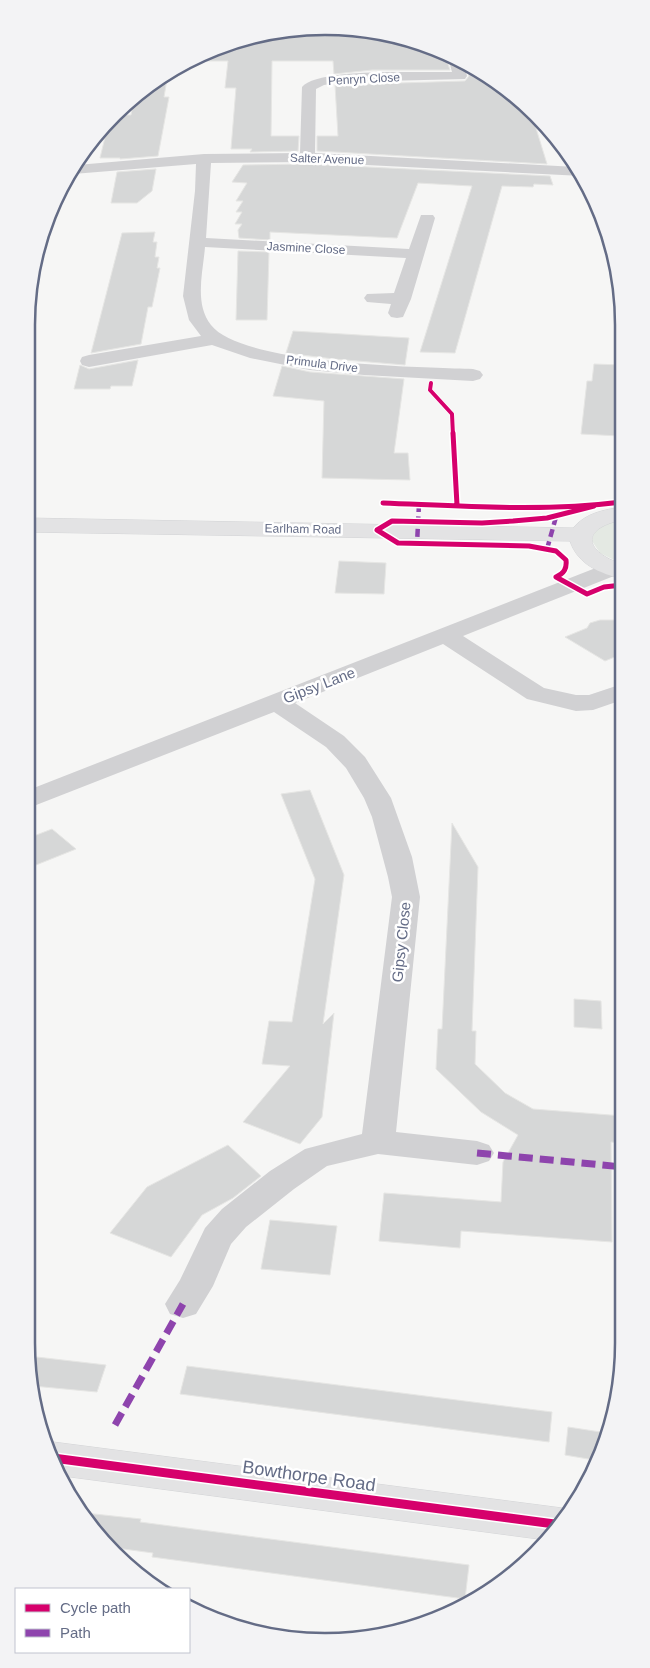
<svg xmlns="http://www.w3.org/2000/svg" width="650" height="1668" font-family="Helvetica,sans-serif">
<rect width="100%" height="100%" fill="#f6f6f5"/>
<path fill="#e4e9e3" d="M622 519V564L600 553 592 541C594 525 609 523 622 519Z"/>
<path fill="#d6d7d7" stroke="#e6e6e4" d="M286 29 403 37 449 58 447 61 450 70H372L334 74 333 61H272L271 136H299L298 151 250 152 252 149H231L236 88H225L228 61H207V56Z
M466 65 491 76 531 112 547 164 317 151V136H338L335 85 465 81 469 76Z
M168 73 164 97H169L158 156 120 159V158H100L108 125 120 115H131L133 103Z
M307 164 550 176 553 185 534 184 533 187 502 186 455 353 420 352 472 186 418 183 397 238 270 232V240L239 238 238 230 242 224H235L242 212H236L243 201H236L247 183 232 182 243 165Z
M156 169 152 191 137 203H111L117 172Z
M155 232 153 242H157L155 257H159L157 268H160L152 307H148L141 344 91 353 122 233Z
M238 251 269 252 267 320H236Z
M293 331 409 338 405 365 334 359 286 353Z
M138 360 132 386H111L110 389H74L80 365 89 369Z
M594 364 621 365 620 436 581 434 587 381H592Z
M282 366 310 372 404 379 394 453H408L410 480 322 478 324 401 273 396Z
M339 561 386 563 384 594 335 593Z
M600 620H622V654L605 661 565 637 587 628 590 623Z
M310 790 344 875 323 1024 334 1013 322 1117 300 1144 243 1122 290 1066 262 1064 269 1021 292 1022 315 879 281 794Z
M452 823 478 867 472 1031H476L475 1064 505 1093 533 1109 623 1116V1143L611 1142 612 1242 461 1231 460 1248 379 1241 384 1193 501 1202 503 1162 518 1135 481 1112 436 1069 438 1029H442Z
M52 829 76 849 26 869V839Z
M574 999 601 1001 602 1029 574 1027Z
M228 1145 261 1176 233 1198 202 1215 171 1257 110 1233 147 1187Z
M270 1220 337 1226 330 1275 261 1269Z
M28 1356 106 1365 97 1392 33 1386Z
M187 1366 552 1412 549 1442 180 1394Z
M568 1427 607 1433 594 1460 565 1455Z
M85 1513 141 1519 140 1522 469 1565 465 1599 152 1557 153 1553 109 1547 100 1540Z"/>
<g fill="none" stroke-linecap="round" stroke-linejoin="round">
<g stroke="#d3d4d6" stroke-width="1">
<path id="secondary" d="M622 507V520C579 529 585 552 622 564V579C600 573 578 565 570 541L26 532V518L573 528C586 513 603 510 622 507Z
M53 1442 562 1508 569 1510 562 1525 546 1540 63 1476 45 1444Z"/>
</g>
<path fill="#d1d1d3" fill-rule="evenodd" d="M451 58 464 64 467 76 465 79 342 82 324 85 316 89 315 153 576 167 582 176 307 162 211 163 206 238 409 249 421 215H433L435 218 411 299 403 317 397 318 391 317 388 313 391 304 367 302 364 298 367 294 394 293 406 258 205 247C203 272 194 304 211 325 242 365 420 367 473 369L480 371 483 375 480 379 473 381 364 375 310 370 250 358 212 345 89 367 82 365 80 361 82 357 89 355 201 336 189 320 183 296 195 191 196 164 73 174 77 165 204 154 300 153 302 87C317 67 425 73 452 72L449 61Z
M611 562 619 564 622 568 619 574 463 636 544 688 576 695H589L622 684V700L593 710 576 711 527 699 443 644 295 703 344 736 365 757 391 798 412 857 420 897 396 1132 477 1141 489 1145 494 1153 489 1161 477 1165 378 1154 327 1166 294 1189 246 1227 231 1244 213 1286 196 1314 183 1318 170 1314 165 1304 180 1280 205 1228 222 1209 270 1171 305 1149 362 1134 392 897 388 877 372 817 364 798 346 768 326 747 274 712 26 809V791Z"/>
<use href="#secondary" fill="#e3e3e4" fill-rule="evenodd"/>
<path stroke="#8e44ad" stroke-width="4.5" stroke-dasharray="8 4.5" stroke-linecap="butt" d="M419 504 417 544H421
M547 549 556 517"/>
<path stroke="#8e44ad" stroke-width="7" stroke-dasharray="14 7" stroke-linecap="butt" d="M477 1153 623 1167
M115 1425 183 1304"/>
<g stroke="#fff" stroke-width="5.5">
<path id="cycleway-far2" d="M431 383 430 390 452 414 453 435"/>
</g>
<g stroke="#fff" stroke-width="8">
<path id="cycleway-far1" d="M453 433 457 505
M383 503C463 506 542 512 622 502
M556 577C564 573 567 569 566 560L556 551 529 546 398 543 377 530 392 521 482 523 513 521 547 518 594 506
M556 577 587 594 604 587 622 585"/>
</g>
<g stroke="#fff" stroke-width="12">
<path id="cycleway" d="M53 1458 562 1525"/>
</g>
<use href="#cycleway-far2" stroke="#d6006c" stroke-width="4"/>
<use href="#cycleway-far1" stroke="#d6006c" stroke-width="5"/>
<use href="#cycleway" stroke="#d6006c" stroke-width="9"/>
</g>
<g text-anchor="middle" dominant-baseline="central" stroke-width="5" stroke-linejoin="round" paint-order="stroke">
<g font-size="12" fill="#646c86" stroke="#fff">
<text transform="translate(364 79) rotate(-3)">Penryn Close</text>
<text transform="translate(327 159) rotate(2)">Salter Avenue</text>
<text transform="translate(306 248) rotate(3)">Jasmine Close</text>
<text transform="translate(322 364) rotate(7)">Primula Drive</text>
<text transform="translate(303 529) rotate(1)">Earlham Road</text>
</g>
<g font-size="15" fill="#646c86" stroke="#fff">
<text transform="translate(319 685) rotate(-21)">Gipsy Lane</text>
<text transform="translate(401 942) rotate(-84)">Gipsy Close</text>
</g>
<g font-size="18" fill="#646c86" stroke="#fff">
<text transform="translate(309 1476) rotate(8)">Bowthorpe Road</text>
</g>
</g>
<path d="M0 0H650V1668H0ZM325 35H325A290 290 0 0 1 615 325V1343A290 290 0 0 1 325 1633H325A290 290 0 0 1 35 1343V325A290 290 0 0 1 325 35Z" fill="#f3f3f5" fill-rule="evenodd"/>
<path fill="none" stroke="#646c86" stroke-width="2.5" d="M325 35H325A290 290 0 0 1 615 325V1343A290 290 0 0 1 325 1633H325A290 290 0 0 1 35 1343V325A290 290 0 0 1 325 35Z"/>
<rect x="15" y="1588" width="175" height="65" fill="#ffffff" stroke="#c1c4cf"/>
<rect x="25" y="1604" width="25" height="8" fill="#d6006c" stroke="#c1c4cf"/>
<text x="60" y="1613" font-size="15" fill="#646c86">Cycle path</text>
<rect x="25" y="1629" width="25" height="8" fill="#8e44ad" stroke="#c1c4cf"/>
<text x="60" y="1638" font-size="15" fill="#646c86">Path</text>
</svg>
